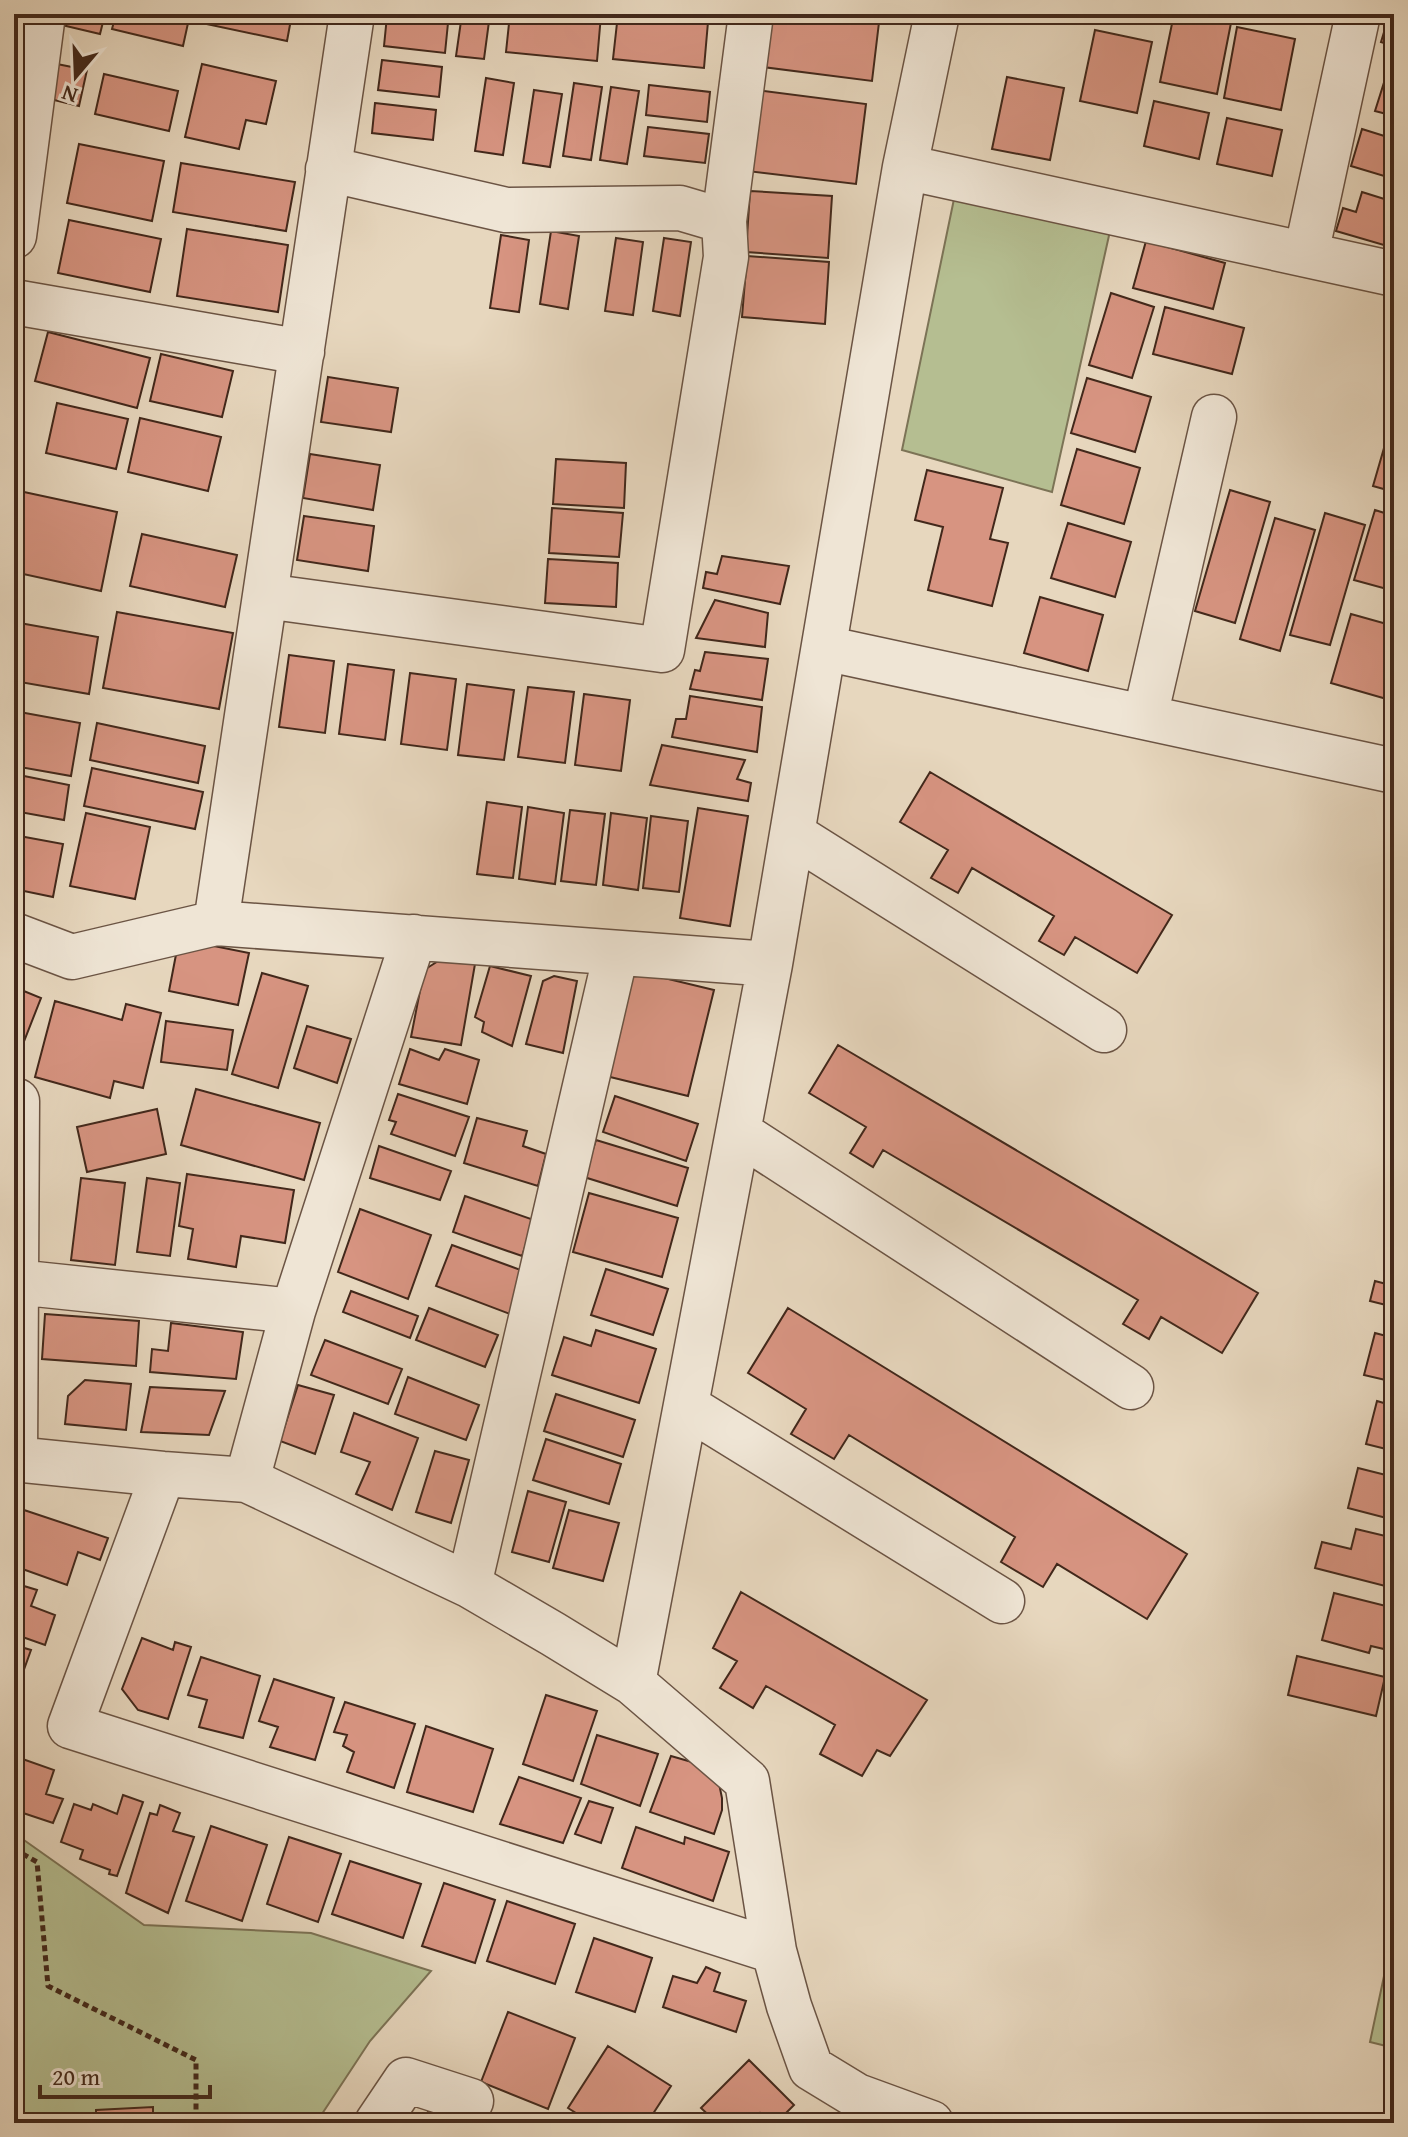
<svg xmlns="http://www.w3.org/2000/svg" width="1408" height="2137" font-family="'Gentium Book Plus',serif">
<rect width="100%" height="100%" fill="#e7d7be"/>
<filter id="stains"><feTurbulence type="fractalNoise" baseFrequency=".0025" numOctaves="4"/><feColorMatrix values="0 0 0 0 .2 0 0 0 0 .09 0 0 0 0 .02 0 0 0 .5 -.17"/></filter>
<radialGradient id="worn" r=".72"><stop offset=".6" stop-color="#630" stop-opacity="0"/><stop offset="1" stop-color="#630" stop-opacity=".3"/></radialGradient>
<path fill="#b5be91" stroke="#7c7356" stroke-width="2" d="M954 199 1110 231 1052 492 902 450Z
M14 1833 144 1925 311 1933 431 1971 370 2041 316 2123H14Z
M1394 1929V2048L1370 2042Z"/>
<path fill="#d79481" stroke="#42281b" stroke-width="2" d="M68 14H105L100 34 66 26Z
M116 14H190L183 46 112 29Z
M199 14H292L287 41 197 22Z
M462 14H490L484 59 456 56Z
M510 14 601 15 597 61 506 52Z
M618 14 708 22 704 68 613 59Z
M770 14H880L872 81 763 67Z
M1174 14H1187L1231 23 1217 94 1160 82Z
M387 16 448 23 445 53 384 46Z
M1388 19 1394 21V46L1381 42Z
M1237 27 1295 39 1281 110 1224 98Z
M1095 30 1152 42 1137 113 1080 101Z
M382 60 442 67 439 97 378 90Z
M57 64 87 70 79 106 50 99Z
M202 64 276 81 266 124 246 120 239 149 185 137Z
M1387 73 1394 75V116L1375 111Z
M104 74 178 91 169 131 95 114Z
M1007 77 1064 88 1050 160 992 149Z
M486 78 514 83 503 155 475 151Z
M574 83 602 87 591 160 563 156Z
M649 85 710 92 707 122 646 115Z
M611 87 639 91 627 164 600 160Z
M534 90 562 94 550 167 523 163Z
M757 90 866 104 856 184 747 171Z
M1154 101 1209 113 1199 159 1144 146Z
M375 103 436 110 433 140 372 133Z
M1227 118 1282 130 1272 176 1217 164Z
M648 127 709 134 705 163 644 156Z
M1362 129 1394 139V179L1351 166Z
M79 144 164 161 152 221 67 203Z
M181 163 295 182 286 231 173 212Z
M750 191 832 196 828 258 746 252Z
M1362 192 1394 202V248L1336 231 1343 208 1356 212Z
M69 220 161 239 150 292 58 273Z
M187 229 288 245 278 312 177 296Z
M551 231 579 236 568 309 540 304Z
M501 235 529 240 519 312 490 308Z
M616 238 643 242 633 315 605 311Z
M664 238 691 242 680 316 653 311Z
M1146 241 1225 263 1213 309 1133 288Z
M747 256 829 262 825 324 742 317Z
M1111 293 1154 307 1132 378 1089 365Z
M1165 307 1244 328 1232 374 1153 354Z
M48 332 150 358 137 408 35 381Z
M161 354 233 371 222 417 150 401Z
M328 377 398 388 391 432 321 422Z
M1087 378 1151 397 1135 452 1071 433Z
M57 403 128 419 116 469 46 453Z
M1393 417 1394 418V492L1373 486Z
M140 418 221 437 208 491 128 472Z
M1077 449 1140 468 1124 524 1061 505Z
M310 454 380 465 373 510 303 498Z
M556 459 626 463 624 508 553 504Z
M927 470 1003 488 990 539 1008 543 992 606 928 590 943 527 915 520Z
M1230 490 1270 502 1235 623 1195 611Z
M24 492 117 512 101 591 14 572V536Z
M552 508 623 513 619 557 549 553Z
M1375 510 1394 516V591L1354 580Z
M1325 513 1365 525 1330 645 1290 635Z
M304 516 374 526 368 571 297 560Z
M1275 518 1315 530 1280 651 1240 639Z
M1068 523 1131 542 1115 597 1051 578Z
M142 534 237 555 225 607 130 586Z
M722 556 789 566 780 604 703 588 706 572 717 574Z
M548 559 618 563 616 607 545 603Z
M1040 597 1103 615 1088 671 1024 653Z
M715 600 768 613 765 647 696 638Z
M117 612 233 633 219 709 103 688Z
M1351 614 1394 626V687L1390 700 1331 683Z
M14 622 98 637 89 694 14 681Z
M705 652 768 659 762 700 690 689 695 670 700 671Z
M289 655 334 661 325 733 279 727Z
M348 664 394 670 385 740 339 734Z
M410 673 456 679 447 750 401 744Z
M467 684 514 690 504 760 458 755Z
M528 687 574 692 565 763 518 757Z
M584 694 630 700 621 771 575 765Z
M690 696 762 707 757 752 672 737 676 719H686Z
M14 711 80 723 71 776 14 766Z
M97 723 205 746 198 783 90 760Z
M662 745 745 760 737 779 751 783 748 801 650 785Z
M92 768 203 792 195 829 84 806Z
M930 772 1172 915 1137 973 1075 937 1064 955 1039 941 1054 916 972 868 958 893 931 878 948 850 900 822Z
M14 774 69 785 64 820 14 811Z
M487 802 522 807 513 878 477 874Z
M528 807 564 813 555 884 519 879Z
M698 808 748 816 730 926 680 918Z
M570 810 605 814 596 885 561 881Z
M86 813 150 827 135 899 70 886Z
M611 813 647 818 638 890 603 885Z
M651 816 688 821 679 892 643 888Z
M14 835 63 844 53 897 14 889Z
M179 939 249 953 238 1005 169 991Z
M443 958 475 964 461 1045 411 1037 424 970Z
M490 966 531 976 512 1046 482 1032 484 1022 475 1017Z
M631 970 714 990 688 1096 606 1076Z
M262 973 308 986 278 1088 232 1074Z
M554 976 577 981 563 1053 526 1044 543 981Z
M14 987 41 998 21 1049 14 1047Z
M55 1001 122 1020 126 1004 161 1013 143 1088 114 1081 110 1098 35 1077Z
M166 1021 233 1030 227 1070 161 1062Z
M307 1026 351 1039 337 1083 294 1068Z
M838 1045 1258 1293 1222 1353 1161 1317 1149 1339 1123 1324 1138 1300 883 1150 873 1167 850 1153 866 1127 809 1093Z
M410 1049 439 1060 445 1049 479 1060 467 1104 399 1084Z
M196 1089 320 1123 304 1180 181 1145Z
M398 1094 469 1117 455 1156 391 1134 396 1122 389 1120Z
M615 1096 698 1124 686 1161 603 1132Z
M157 1109 166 1154 87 1172 77 1127Z
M477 1118 527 1131 523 1146 546 1154 538 1186 464 1163Z
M596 1140 688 1168 677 1206 584 1177Z
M379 1146 451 1171 440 1200 370 1178Z
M187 1174 294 1190 285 1243 241 1236 236 1267 188 1259 193 1229 179 1226Z
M81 1178 125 1183 115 1265 71 1260Z
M147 1178 180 1183 170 1256 137 1252Z
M589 1193 678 1218 662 1277 573 1252Z
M465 1196 534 1220 522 1256 453 1232Z
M360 1209 431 1235 408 1299 338 1272Z
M452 1245 526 1272 510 1314 436 1286Z
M606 1269 668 1289 653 1335 591 1315Z
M1375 1281 1394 1286V1307L1370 1301Z
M351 1291 418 1316 410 1338 343 1312Z
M429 1308 498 1335 485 1367 416 1340Z
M788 1308 1187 1554 1147 1619 1057 1564 1043 1587 1001 1562 1015 1537 849 1435 834 1459 791 1434 806 1409 748 1373Z
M45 1314 139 1321 136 1366 42 1359Z
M171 1323 243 1332 236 1379 150 1372 152 1349 168 1351Z
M596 1330 656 1349 639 1403 552 1375 564 1337 591 1346Z
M1375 1333 1394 1338V1382L1364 1375Z
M325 1340 402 1369 388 1404 311 1375Z
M408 1377 479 1405 466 1440 395 1414Z
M85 1380 131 1384 126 1430 65 1424 68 1396Z
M298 1385 334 1395 315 1454 280 1441Z
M150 1387 225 1391 209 1435 141 1432Z
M556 1394 635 1420 623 1457 544 1431Z
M1377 1401 1394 1406V1451L1366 1444Z
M354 1413 418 1438 392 1510 356 1494 370 1462 341 1452Z
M546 1439 621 1464 609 1504 533 1480Z
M435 1451 469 1460 451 1523 416 1512Z
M1358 1468 1394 1477V1520L1348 1508Z
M528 1491 566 1502 549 1562 512 1552Z
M24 1510 108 1538 100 1560 78 1552 67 1585 14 1566V1541Z
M569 1510 619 1523 603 1581 553 1568Z
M1356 1529 1394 1538 1393 1588 1315 1568 1322 1542 1351 1549Z
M14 1583 37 1590 31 1606 55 1615 45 1645 14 1634Z
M741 1592 927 1700 890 1756 877 1750 862 1776 820 1754 835 1725 766 1686 753 1708 720 1688 737 1661 713 1648Z
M1334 1593 1394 1608V1623L1388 1650 1371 1646 1369 1653 1322 1640Z
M142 1638 173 1650 175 1642 191 1647 168 1719 138 1710 122 1689Z
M14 1645 31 1650 17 1689 14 1688Z
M1297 1656 1385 1677 1376 1716 1288 1695Z
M201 1657 260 1676 243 1738 199 1727 207 1700 188 1695Z
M274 1679 334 1698 315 1760 270 1747 278 1727 259 1721Z
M546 1695 597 1711 573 1781 523 1764Z
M345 1702 415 1724 394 1788 347 1772 354 1752 343 1746 347 1735 334 1732Z
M426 1726 493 1749 473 1812 407 1792Z
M597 1735 658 1754 640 1806 581 1784Z
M14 1756 54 1770 46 1794 63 1799 53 1823 14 1810Z
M671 1756 716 1769 722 1798V1810L714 1834 650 1812Z
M519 1777 581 1798 563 1843 500 1824Z
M123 1795 143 1802 117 1876 109 1874 110 1870 80 1859 83 1850 61 1842 74 1804 91 1810 93 1804 117 1814Z
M589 1801 613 1808 601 1843 575 1834Z
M160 1805 180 1813 173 1831 194 1837 168 1913 126 1893 150 1813 157 1815Z
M211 1826 267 1845 242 1921 186 1901Z
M636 1827 684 1844 685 1837 729 1852 713 1901 622 1868Z
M289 1837 341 1854 318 1922 267 1904Z
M350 1861 421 1884 403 1938 332 1914Z
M444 1883 495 1900 475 1963 422 1946Z
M507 1901 575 1924 555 1984 487 1961Z
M594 1938 652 1958 635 2012 576 1992Z
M706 1967 720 1973 714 1991 746 2001 736 2032 663 2007 673 1976 697 1983Z
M508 2012 575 2038 548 2109 481 2082Z
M608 2046 671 2086 647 2123H592L568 2108Z
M749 2060 794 2105 776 2123H770L760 2113 750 2123H717L701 2108Z
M153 2107V2123H96V2110Z
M428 2112 443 2123H421Z"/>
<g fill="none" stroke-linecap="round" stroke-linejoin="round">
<g stroke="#6b5444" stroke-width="47">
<path id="minor" d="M905 167 1394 274
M724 221 751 14
M14 236 43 14
M1306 254 1358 14
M14 302 302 352
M265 596 662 650 726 257 724 221 680 208 506 210 328 169
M824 648 1394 771
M1145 717 1214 417
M792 834 1104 1030
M216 923 352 14
M14 935 72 957 216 923 770 964
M738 1132 1131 1387
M16 1282 293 1311
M686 1406 1002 1601
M14 1459 163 1474 247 1480 469 1585 553 1634 633 1683 747 1781 774 1951 789 2006 811 2068 857 2096 931 2123
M15 1459 17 1101
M163 1474 70 1726 774 1951
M247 1480 293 1311 414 937
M469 1585 616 953
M633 1683 770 964 905 167 937 14
M377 2123 406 2080 471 2101"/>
</g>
<path stroke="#42281b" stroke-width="5" stroke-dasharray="6 4" stroke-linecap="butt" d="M14 1849 37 1862 48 1986 196 2060V2123"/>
<use href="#minor" stroke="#efe5d5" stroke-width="44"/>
</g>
<rect width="1408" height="2137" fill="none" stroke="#e7d7be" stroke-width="48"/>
<rect x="16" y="16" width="1376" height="2105" fill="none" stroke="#42281b" stroke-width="4"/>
<rect x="24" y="24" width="1360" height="2089" fill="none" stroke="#42281b" stroke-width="2"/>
<g transform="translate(76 76) rotate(199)" stroke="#efe5d5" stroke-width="6" paint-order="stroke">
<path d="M0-6L14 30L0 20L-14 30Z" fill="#42281b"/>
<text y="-12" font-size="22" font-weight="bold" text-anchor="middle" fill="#42281b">N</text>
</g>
<path d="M40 2085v12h170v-12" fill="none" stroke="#42281b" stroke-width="4"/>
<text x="52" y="2085" font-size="24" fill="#42281b" stroke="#efe5d5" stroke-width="6" paint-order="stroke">20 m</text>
<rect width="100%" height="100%" filter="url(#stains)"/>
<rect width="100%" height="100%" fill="url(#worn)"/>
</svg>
